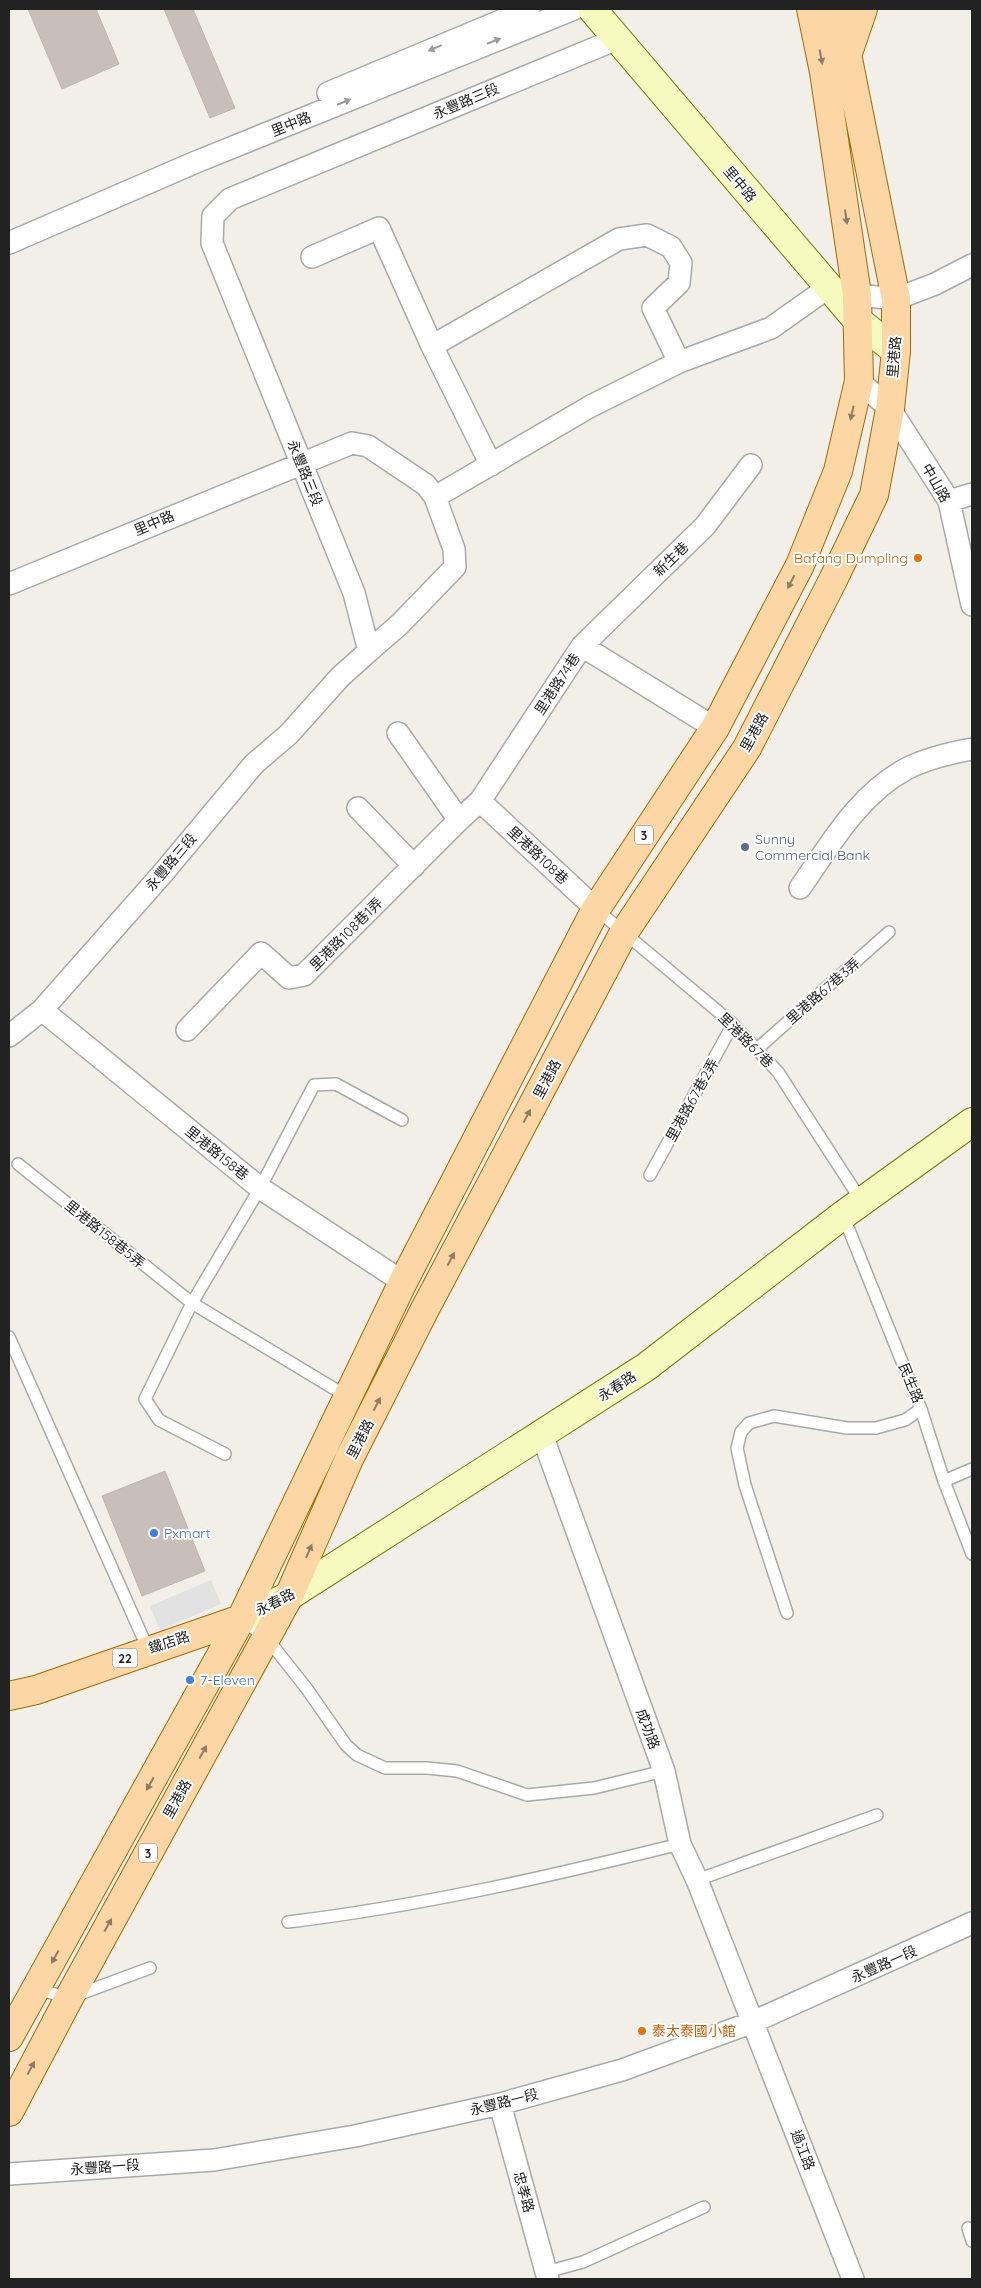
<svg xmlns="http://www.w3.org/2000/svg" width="981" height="2288" font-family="Quicksand,'Noto Sans TC',sans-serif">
<rect width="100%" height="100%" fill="#f2efe9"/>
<path fill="#e2e2e2" d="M211 1580 221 1604 160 1630 150 1606Z"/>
<path fill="#c7bfb8" stroke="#c4b6ab" d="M28 9H96L119 64 62 89Z
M164 9H193L235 108 210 118Z
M165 1471 205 1571 142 1596 102 1496Z"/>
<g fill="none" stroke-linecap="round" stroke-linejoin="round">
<g stroke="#a9a9a9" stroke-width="14">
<path id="lane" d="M596 909 733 1024 778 1072 862 1202
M757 1049 889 932
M18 1164 192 1303 348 1397
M650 1175 733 1024
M843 1215 921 1409 944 1481 972 1554
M9 1337 148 1649
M225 1454 159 1420 145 1399 192 1303 260 1188 314 1085 336 1084 402 1120
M944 1481 972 1469
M787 1613 745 1485 737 1448 741 1432 749 1423 774 1416 847 1428H876L905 1420 921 1409
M241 1620 266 1637 307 1689 346 1745 357 1755 385 1768H427L457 1771 527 1795 594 1788 664 1771
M697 1880 877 1815
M288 1922C421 1906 551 1876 680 1844
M37 1989 69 1998 150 1968
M968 2228 972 2241
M546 2272 583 2262 704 2207"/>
</g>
<g stroke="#a9a9a9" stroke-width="24">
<path id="street" d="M328 93 529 9
M9 243 196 162 574 9
M312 257 379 228 432 346 491 465
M857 295 896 299 935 284 972 265
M432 346 619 239 647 235 671 247 681 263 679 283 653 308 679 362
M859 381 890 409 949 501 972 605
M435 497 591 406 679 362 771 328 829 287
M949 501 972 494
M9 584 352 443 368 446 426 485 435 497 454 549 455 567 400 624 369 651
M582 646 715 728
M398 733 459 820
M480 801 596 909
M358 808 414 866
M800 888C830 845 858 795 906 769 927 758 950 753 972 749
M42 1010 260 1188 403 1282
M187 1030 261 953 289 978 304 975 459 820 480 801 582 646 705 526 751 465
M9 1036 42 1010 163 873 254 764 289 734 340 677 369 651 354 593 212 243 213 216 230 199 617 39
M542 1435 664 1771 680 1844 697 1880 853 2279
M500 2104 548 2279
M9 2174 214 2160 355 2136 500 2104 622 2070 753 2022 972 1923"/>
</g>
<g stroke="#707d05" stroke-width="30">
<path id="secondary" d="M592 9 857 320 896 351
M241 1619 289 1596 646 1367 843 1215 972 1122"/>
</g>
<g stroke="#a06b00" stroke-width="30">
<path id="primary" d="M848 53 863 9
M9 1696 36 1690 241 1619
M9 2037 241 1619 403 1282 596 909 715 728 800 565 838 471 859 381 857 295 824 72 811 9
M9 2112 69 1998 289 1596 349 1459 424 1311 623 934 747 748 833 580 874 495 890 409 896 351V299L838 9"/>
</g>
<use href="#lane" stroke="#fff" stroke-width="11"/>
<use href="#street" stroke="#fff" stroke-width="21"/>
<use href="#secondary" stroke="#f7fabf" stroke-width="28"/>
<use href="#primary" stroke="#fcd6a4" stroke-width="28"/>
</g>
<defs><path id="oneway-solid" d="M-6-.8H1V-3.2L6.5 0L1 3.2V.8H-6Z" transform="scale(1.25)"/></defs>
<g fill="#9c9c9c">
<use href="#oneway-solid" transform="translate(494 41) rotate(-22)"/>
<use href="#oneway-solid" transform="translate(435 48) rotate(157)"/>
<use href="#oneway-solid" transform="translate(344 102) rotate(-22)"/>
</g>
<g fill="#8f7c63">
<use href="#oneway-solid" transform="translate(821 57) rotate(79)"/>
<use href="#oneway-solid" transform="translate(846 217) rotate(82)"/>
<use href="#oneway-solid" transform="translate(852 413) rotate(103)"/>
<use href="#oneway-solid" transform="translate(791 582) rotate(117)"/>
<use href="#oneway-solid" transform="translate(527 1116) rotate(-62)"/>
<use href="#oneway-solid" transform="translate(451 1259) rotate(-62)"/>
<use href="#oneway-solid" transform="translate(377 1404) rotate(-63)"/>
<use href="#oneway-solid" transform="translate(309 1551) rotate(-66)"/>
<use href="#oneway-solid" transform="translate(203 1752) rotate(-61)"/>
<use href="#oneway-solid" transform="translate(150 1784) rotate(119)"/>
<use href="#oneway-solid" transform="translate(108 1925) rotate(-61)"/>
<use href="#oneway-solid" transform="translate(55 1957) rotate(119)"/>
<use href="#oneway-solid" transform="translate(31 2068) rotate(-62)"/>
</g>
<g fill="#e8710a" stroke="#fff" stroke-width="2">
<circle cx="918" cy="558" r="5"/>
<circle cx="642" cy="2031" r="5"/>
</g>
<circle fill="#5c6f8a" stroke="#fff" stroke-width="2" cx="745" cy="847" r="5"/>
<g fill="#3f7fe0" stroke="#fff" stroke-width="2">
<circle cx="154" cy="1533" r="5"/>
<circle cx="190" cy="1680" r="5"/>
</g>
<g text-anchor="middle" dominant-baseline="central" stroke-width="4" stroke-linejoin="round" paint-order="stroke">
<g fill="#fff" stroke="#646464" stroke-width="1">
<rect x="635" y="825.5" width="18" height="19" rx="4"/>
<rect x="112.5" y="1648.5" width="25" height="19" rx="4"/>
<rect x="139" y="1843.5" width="18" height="19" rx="4"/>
</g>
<g font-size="12" font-weight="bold" fill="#222">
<text x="644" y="835">3</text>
<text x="125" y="1658">22</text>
<text x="148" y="1853">3</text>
</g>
<g font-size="14" fill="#222" stroke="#fff">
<text transform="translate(466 101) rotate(-23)">永豐路三段</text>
<text transform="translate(291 124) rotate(-22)">里中路</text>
<text transform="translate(740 184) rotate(50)">里中路</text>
<text transform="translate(894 357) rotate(-85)">里港路</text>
<text transform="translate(305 473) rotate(68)">永豐路三段</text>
<text transform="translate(936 483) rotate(60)">中山路</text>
<text transform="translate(154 523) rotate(-23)">里中路</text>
<text transform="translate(671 559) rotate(-44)">新生巷</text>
<text transform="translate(557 684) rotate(-57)">里港路74巷</text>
<text transform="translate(754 732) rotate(-61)">里港路</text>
<text transform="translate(538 855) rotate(43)">里港路108巷</text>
<text transform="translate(171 862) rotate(-50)">永豐路三段</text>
<text transform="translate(346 934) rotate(-45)">里港路108巷1弄</text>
<text transform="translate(823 991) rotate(-41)">里港路67巷3弄</text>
<text transform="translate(746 1040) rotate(45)">里港路67巷</text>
<text transform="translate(547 1079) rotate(-62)">里港路</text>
<text transform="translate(692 1100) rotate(-61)">里港路67巷2弄</text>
<text transform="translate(217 1153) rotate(39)">里港路158巷</text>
<text transform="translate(105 1234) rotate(39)">里港路158巷5弄</text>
<text transform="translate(911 1383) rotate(68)">民生路</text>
<text transform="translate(617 1386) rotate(-33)">永春路</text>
<text transform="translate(360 1439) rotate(-63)">里港路</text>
<text transform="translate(275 1602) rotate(-27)">永春路</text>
<text transform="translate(169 1642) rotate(-18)">鐵店路</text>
<text transform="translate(648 1729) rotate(70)">成功路</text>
<text transform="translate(177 1799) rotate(-61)">里港路</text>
<text transform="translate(884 1964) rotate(-24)">永豐路一段</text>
<text transform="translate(504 2102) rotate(-14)">永豐路一段</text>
<text transform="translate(803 2150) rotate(69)">過江路</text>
<text transform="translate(105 2167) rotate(-4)">永豐路一段</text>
<text transform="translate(524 2192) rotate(75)">忠孝路</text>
</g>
<g font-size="14" fill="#c56008" stroke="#fff" text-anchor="end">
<text x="908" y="558">Bafang Dumpling</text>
<text x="652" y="2031" text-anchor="start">泰太泰國小館</text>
</g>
<g font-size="14" fill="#4e5e75" stroke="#fff" text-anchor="start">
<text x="755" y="839">Sunny<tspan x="755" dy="16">Commercial Bank</tspan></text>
</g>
<g font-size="14" fill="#366cbe" stroke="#fff" text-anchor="start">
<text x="164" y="1533">Pxmart</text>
<text x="200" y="1680">7-Eleven</text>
</g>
</g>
<rect width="981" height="2288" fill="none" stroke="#222222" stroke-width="20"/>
</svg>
